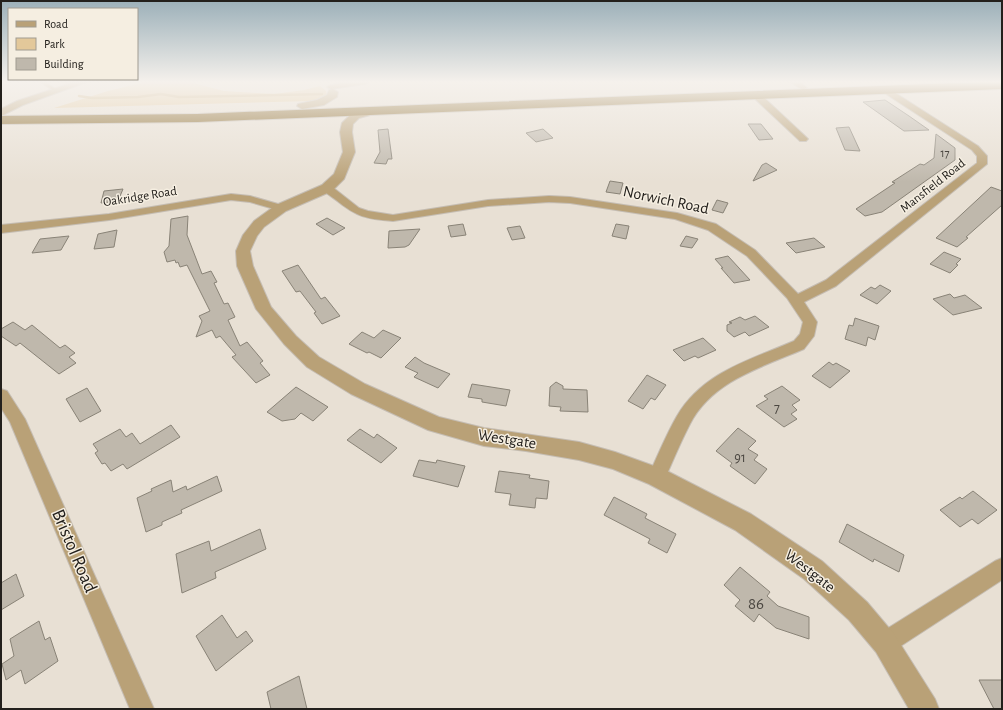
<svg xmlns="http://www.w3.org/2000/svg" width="1003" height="710" font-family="'Alegreya Sans',sans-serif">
<rect width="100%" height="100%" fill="#e8e0d4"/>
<path fill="#e3c89a" d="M145 82H189L224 91 275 94 304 90 320 86 326 91 327 95 320 99 311 101 54 108 108 91Z"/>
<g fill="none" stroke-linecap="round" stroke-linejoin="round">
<path stroke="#caaa72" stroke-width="2.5" d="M79 96 92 98 138 97 161 94 179 97 322 94"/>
</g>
<path fill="#bfb8ac" stroke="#898377" d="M885 100 909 116 929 130 904 131 863 102Z
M748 124H761L773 139 759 140Z
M849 127 860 151 845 150 836 128Z
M388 129 392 159H388L386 164 374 163 380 152 378 130Z
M543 129 553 138 536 142 526 133Z
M936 134 955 148V160L882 212 865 216 856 209 895 183 892 182 920 164 924 165 934 158Z
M766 163 777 170 753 181 762 165Z
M610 181 623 183 620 194 606 192Z
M991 187 1002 191V205L966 237 968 238 957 247 936 238Z
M123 189 118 201 101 203 104 191Z
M717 200 728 203 723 213 712 210Z
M188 216 187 235 202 274 211 271 217 282 214 283 224 304 228 303 235 317 228 320 240 346 247 342 263 361 260 363 270 375 256 383 232 357 236 355 220 336 216 338 212 330 196 337 202 321 199 316 210 311 187 265 180 267 178 262 176 263 175 260 167 262 164 252 169 246 171 219Z
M327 218 345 228 333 235 316 224Z
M463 224 466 235 451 237 448 226Z
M616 224 629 226 626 239 612 236Z
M520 226 525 238 512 240 507 228Z
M420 229 409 245 405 247 388 248 389 231Z
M117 230 114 247 94 249 98 234Z
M69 236 61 250 32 253 40 239Z
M686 236 698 239 692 248 680 246Z
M814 238 825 247 796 253 786 243Z
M944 252 961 259 956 264 958 265 950 273 930 264Z
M728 256 750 280 734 283 721 268H723L715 259Z
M298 265 321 299 325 297 340 316 322 324 314 313 316 312 300 291 296 292 282 271Z
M880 285 891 291 877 304 860 295 871 287 875 289Z
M950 294 954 298 965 295 982 308 953 315 933 299Z
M755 316 769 327 749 336 745 332 734 337 727 331V325L732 323 729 322 740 317 745 320Z
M855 318 879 326 875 340 868 337 866 346 845 339 849 325 853 326Z
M13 322 25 330 32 325 60 348 65 345 75 353 69 357 76 363 59 374 20 343 16 346 1 336V329Z
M383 330 401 338 381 358 369 352 367 353 349 344 362 332 374 338Z
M703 338 716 350 698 358 695 356 684 361 673 350Z
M415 357 424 363 450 374 438 388 414 377 418 373 405 367Z
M829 362 833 365 836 363 850 371 830 388 812 376Z
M647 375 666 385 655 400 651 398 643 409 628 401Z
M556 382 563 386V389L587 390 588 412 560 411 561 407 549 406 550 387Z
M472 384 510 390 506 406 482 402V399L468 397Z
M782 386 800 400 792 405 797 410 791 414 797 419 784 427 756 406 768 399 764 396Z
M296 387 328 407 313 421 301 413 295 419 282 421 267 412Z
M87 388 101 411 80 422 66 399Z
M171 425 180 437 127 469 123 464 111 471 105 463 102 464 95 453 98 451 93 444 120 429 126 437 132 433 140 444Z
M738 428 756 441 748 449 758 455 754 460 767 469 755 484 730 466 732 463 716 451Z
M360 429 374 438 377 434 397 448 381 463 347 440Z
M419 460 436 463 437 460 465 466 458 487 413 476Z
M499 471 530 475 529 478 549 481 547 499 536 498 535 508 509 505 511 494 495 492Z
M217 476 222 491 181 510 182 513 162 522V525L146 532 137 498 152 491 151 489 171 480 173 492 186 486 187 490Z
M973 491 997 510 978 524 972 519 960 527 940 510 960 497 962 499Z
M614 497 647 514 645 518 676 534 667 553 648 543 650 539 604 515Z
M847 524 904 555 899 572 874 559 873 562 839 542Z
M260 529 266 549 215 572 216 578 182 593 176 554 209 541 211 551Z
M740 567 770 592 767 596 778 606 809 617V639L776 628 759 614 754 622 735 606 740 600 724 585Z
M16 574 24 596 1 610V583Z
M222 615 237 638 246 631 253 641 216 671 196 636Z
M39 621 45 640 50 637 58 661 25 684 21 670 6 680 2 664 14 656 10 639Z
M299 676 307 709H271L267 692Z
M979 680H1002V709H994Z"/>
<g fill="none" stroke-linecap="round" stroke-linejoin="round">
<g stroke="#c5bdb3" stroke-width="2">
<path id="service" d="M40 82H45L59 91 56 92Z"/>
</g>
<g stroke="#c5bdb3" stroke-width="2">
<path id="minor" d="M74 82H87L23 105 1 116V109L17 101Z
M346 82H369L365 84 331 89 327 87 331 85Z
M790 82H800L807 88 803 90Z
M886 87 978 146 987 156V164L836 286 804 302 817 322 814 336 804 349C762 367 712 381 690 424 680 443 672 463 663 483L657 485 651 483 648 477C657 457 666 435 677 416 703 372 750 360 794 341L800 334 803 322 787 298 747 256 708 230 675 219 570 203 549 202 488 206 393 221C366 219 357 217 336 200 331 196 325 193 322 188L323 186H331L359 208 368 211 393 215 488 200 549 196 570 197 677 213 716 224 755 250 798 294 826 280 977 163V156L972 150 883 92 882 90Z
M756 92 759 93 806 137 808 139 806 141H800L753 97 752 95Z
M231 194 250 196 285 206 287 208 285 210 281 211 250 202 231 200 109 220 1 233V225L109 214Z
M1 389 7 391 25 419 154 709H130L10 422 1 408Z
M1002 558V580L893 651 885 654 877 651 874 643 877 635 995 561Z"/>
</g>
<g stroke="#c5bdb3" stroke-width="2">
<path id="tertiary" d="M333 89 338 92 337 97 324 105 302 109 297 106 298 104 317 100 327 95 329 90Z
M374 108 378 109 379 111 378 113 359 118 353 124 352 132 355 152 344 179 332 191 286 211 264 227 257 236 250 251 253 266 271 307 296 336 319 357 365 384 439 417 484 428 579 442 615 452 665 470 751 514 822 561 867 602 894 634 935 699 939 709H909L876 652 849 620 804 579 735 530 649 484 613 469 579 460 526 451 484 446 428 430 351 394 307 367 284 344 256 309 237 266 236 251 243 235 254 221 276 205 322 185 334 174 343 152 340 132 342 123 351 114Z"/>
</g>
<g stroke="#c5bdb3" stroke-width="2">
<path id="trunk" d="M978 82H1002V89L198 122 1 124V116L198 114Z"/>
</g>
<use href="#service" fill="#b9a177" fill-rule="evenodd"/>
<use href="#minor" fill="#b9a177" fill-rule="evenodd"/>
<use href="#tertiary" fill="#b9a177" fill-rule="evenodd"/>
<use href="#trunk" fill="#846322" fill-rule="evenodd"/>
</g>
<linearGradient id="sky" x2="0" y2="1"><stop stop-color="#9cb0b9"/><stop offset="0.45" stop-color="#f5f1ec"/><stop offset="1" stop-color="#f5f1ec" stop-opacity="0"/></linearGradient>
<rect width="1003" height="182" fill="url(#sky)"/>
<g text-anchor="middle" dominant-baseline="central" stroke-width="3" stroke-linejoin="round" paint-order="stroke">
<g font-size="12" fill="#4a4640">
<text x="945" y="153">17</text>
</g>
<g font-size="13" fill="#23201c" stroke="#f5eee1">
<text transform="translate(933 186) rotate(-38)">Mansfield Road</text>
<text transform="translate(140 197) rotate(-9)">Oakridge Road</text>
</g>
<g font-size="14" fill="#4a4640">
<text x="777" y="408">7</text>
<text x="740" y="458">91</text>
</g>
<g font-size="16" fill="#23201c" stroke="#f5eee1">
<text transform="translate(666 200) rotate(12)">Norwich Road</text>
<text transform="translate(507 439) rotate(9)">Westgate</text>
<text transform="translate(810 571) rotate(38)">Westgate</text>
</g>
<g font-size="17" fill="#4a4640">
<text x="756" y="603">86</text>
</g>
<g font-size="19" fill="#23201c" stroke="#f5eee1">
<text transform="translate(74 551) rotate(67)">Bristol Road</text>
</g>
</g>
<rect width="1003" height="710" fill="none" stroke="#23201c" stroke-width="4"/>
<rect x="8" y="8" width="130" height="72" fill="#f5eee1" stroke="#a19c92"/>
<rect x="16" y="21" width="20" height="6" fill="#b9a177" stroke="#a19c92"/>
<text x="44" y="28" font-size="12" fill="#23201c">Road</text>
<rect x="16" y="38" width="20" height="12" fill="#e3c89a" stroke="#a19c92"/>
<text x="44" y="48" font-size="12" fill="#23201c">Park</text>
<rect x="16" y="58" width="20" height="12" fill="#bfb8ac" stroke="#a19c92"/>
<text x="44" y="68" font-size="12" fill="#23201c">Building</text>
</svg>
